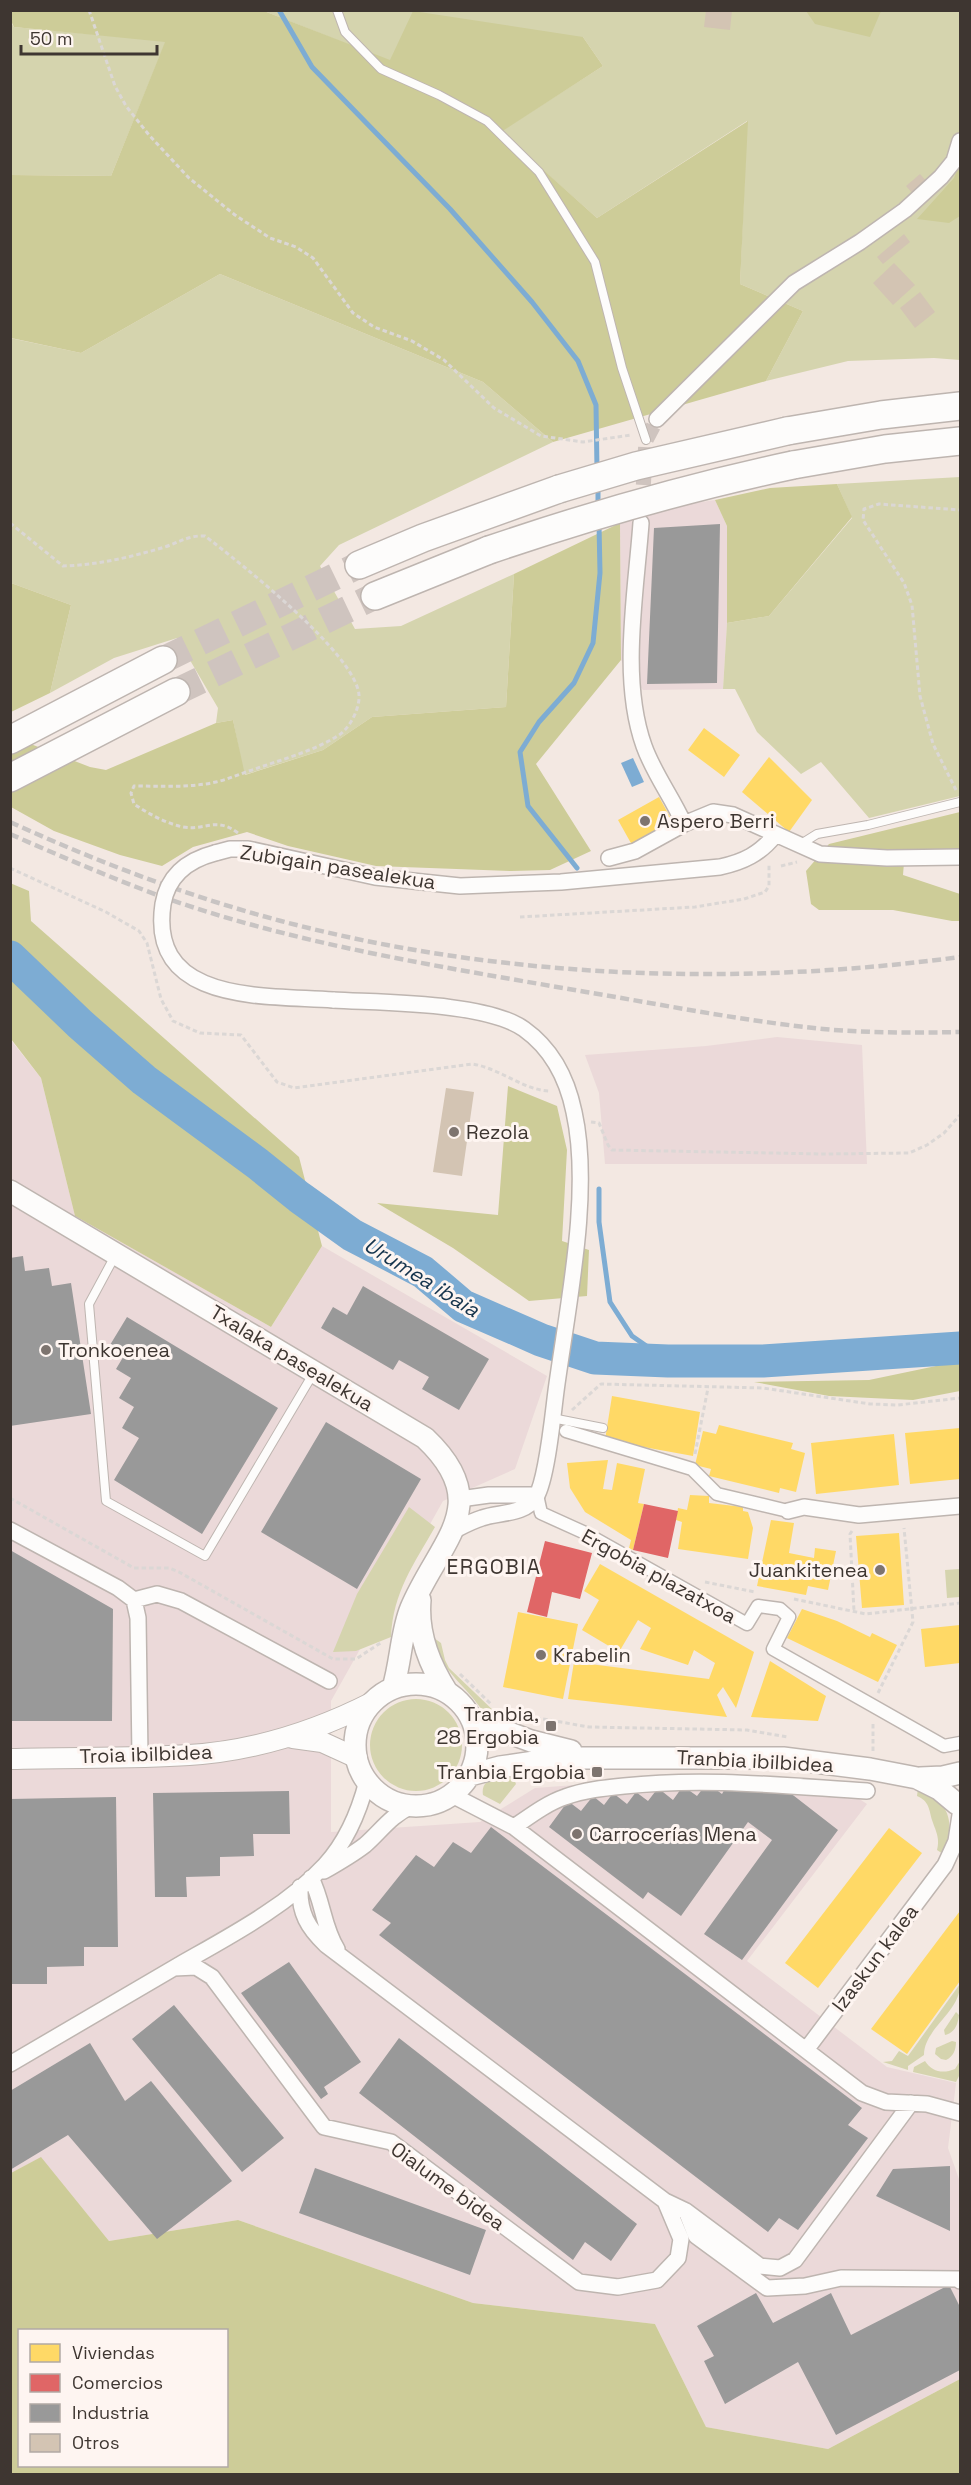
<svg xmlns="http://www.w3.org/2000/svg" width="971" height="2485" font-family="'Space Grotesk',sans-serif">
<rect width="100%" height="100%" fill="#f3e8e2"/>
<path fill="#ebd9d9" d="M715 500 727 526V623L723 689 643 690 621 660 620 523 656 509Z
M777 1037 862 1045 867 1164H605L599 1093 585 1055 706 1046Z
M10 1039 41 1078 75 1216 271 1327 322 1246 547 1376 515 1469 443 1501 331 1701V1832L480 1822 535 1788 709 1775 830 1780 867 1804 747 1961 887 2067 956 2083 948 2148 960 2182V2379L828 2449 706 2427 655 2324 473 2303 238 2220 109 2241 41 2158 11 2173Z"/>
<path fill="#d5d4ae" d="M264 11H960V360L934 358 848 361 766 381 803 311 740 284 747 121 597 218 500 132 603 66 583 37 390 61Z
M10 21 14 27 166 41 111 176 11 175Z
M220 274 483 382 553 442 339 545 320 566 355 629 401 626 514 574 506 707 372 717 323 750 244 775 233 720 216 723 218 708 177 638 114 658 50 693 71 605 11 583 10 338 81 353Z
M960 477V796L869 818 821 762 801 774 757 732 735 689H723L727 623 769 616 852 518 837 484Z
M409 1507 435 1527C414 1564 393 1592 391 1637L356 1651 333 1652 357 1594Z
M960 1569V1597L947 1598 945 1570Z
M434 1638 441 1643 445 1660 449 1668 497 1714 494 1721C485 1714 479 1706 472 1697 456 1678 438 1664 434 1638Z
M370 1745a46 46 0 1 1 92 0a46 46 0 1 1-92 0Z
M512 1774 516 1784 500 1804 483 1795C480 1778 499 1777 512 1774Z
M918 1788C950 1803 956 1821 943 1854L937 1850C940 1837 936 1832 932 1820 929 1809 929 1801 917 1796Z
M960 1984C961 2012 924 2028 924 2055L908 2066V2070L883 2062 892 2061 899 2051 908 2056Z
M956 2012 959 2015C958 2024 955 2033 945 2035L944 2030Z
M952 2041 956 2042C956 2050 953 2057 946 2060L941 2059 935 2054 936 2048Z
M925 2061C932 2072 943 2074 955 2069L960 2061V2074L956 2082 913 2072 914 2067Z"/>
<path fill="#cdcc98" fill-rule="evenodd" d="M11 10 264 11 390 60 413 11 583 37 603 66 501 132 597 218 748 121 740 284 803 311 766 381 553 442 483 382 220 274 81 353 11 338V175L111 176 165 42 14 27 11 21Z
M806 11H881L870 37 815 24Z
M960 161V216L949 223 917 219 954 178Z
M837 484 852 517 769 616 727 623V526L715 500 770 488Z
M620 523 621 660 536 764 591 851 550 870 511 871 376 866 288 846 247 832 193 847 162 866 120 855 54 831 11 807 10 736 90 767 106 770 216 723 233 720 245 775 323 750 372 717 506 707 514 574Z
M11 583 71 605 50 693 11 712Z
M960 812V851L905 850 903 875 960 894V921H952L893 910H819L811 904 806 871 829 844Z
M10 883 29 891 31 921 299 1157 322 1246 271 1327 75 1216 41 1078 11 1039Z
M508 1086 557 1106 567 1150 562 1241 589 1250 587 1296 529 1301 453 1248 377 1203 498 1215Z
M960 1361V1391L913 1400 829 1396 754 1382 869 1380Z
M41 2157 109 2241 238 2220 473 2303 655 2324 706 2427 828 2449 960 2379V2474H11V2173ZM20 2330H226V2466H20Z"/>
<path fill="#7dacd3" d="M633 758 644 782 632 787 621 763Z"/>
<path fill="#ffd966" d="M704 728 740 755 724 777 688 750Z
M769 757 812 800 789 832 742 792Z
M659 797 673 822 632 845 618 820Z
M612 1396 700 1412 693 1456 605 1440Z
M719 1425 793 1443 791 1449 805 1453 796 1492 780 1488 779 1493 709 1476 711 1469 695 1465 703 1431 716 1434Z
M960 1428V1479L910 1484 905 1433Z
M894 1434 899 1485 816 1494 811 1443Z
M608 1460 603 1489 612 1490 617 1463 645 1469 638 1503 644 1504 633 1550 629 1548 631 1540 585 1512 570 1488 567 1463Z
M690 1495 709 1496V1503L743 1507V1511L748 1512 753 1528 748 1559 678 1549 682 1522 676 1520 678 1508 687 1510Z
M771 1520 794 1523 789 1553 814 1558 815 1548 836 1551 828 1590 808 1586 806 1595 757 1586Z
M899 1533 904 1605 862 1608 856 1536Z
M600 1564 754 1652 736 1708 723 1687 717 1695 727 1717 568 1699 574 1662 709 1679 715 1663 694 1650 688 1665 640 1649 651 1628 638 1620 619 1652 582 1630 599 1600 584 1591Z
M802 1609 837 1621 870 1637 872 1633 897 1645 878 1682 787 1638Z
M518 1612 578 1624 563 1699 503 1687Z
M960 1625V1663L925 1667 921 1629Z
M770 1661 826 1696 818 1721 751 1717Z
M889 1828 922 1853 818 1988 785 1963Z
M960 1911V1981L907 2054 871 2029Z"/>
<path fill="#e06666" d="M644 1504 678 1511 668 1558 633 1550Z
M545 1541 592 1553 580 1599 552 1592 547 1617 527 1612Z"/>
<path fill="#999" d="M720 524 717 683 647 684 654 528Z
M23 1256 25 1271 49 1268 52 1286 71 1283 91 1414 10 1426V1258Z
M363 1286 489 1359 459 1410 422 1389 429 1377 399 1360 393 1370 321 1328 333 1307 347 1315Z
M127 1317 278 1408 202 1534 114 1480 139 1438 122 1428 134 1407 119 1398 131 1378 116 1369 125 1354 110 1345Z
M326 1422 421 1479 357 1589 261 1532Z
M10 1550 113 1609 112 1721H10Z
M707 1783 722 1794 727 1785 789 1792 838 1830 742 1960 704 1934 772 1840 748 1822 681 1916 648 1892 643 1899 549 1827 568 1801 581 1811 593 1796 604 1805 613 1793 627 1804 636 1792 648 1801 658 1788 673 1800 683 1786 697 1796Z
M289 1791 290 1834H253L254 1856 220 1857V1876L186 1877 187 1897H155L153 1793Z
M116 1797 118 1947H84V1966L47 1967V1984H10V1799Z
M491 1827 862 2108 848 2125 868 2138 798 2230 779 2218 768 2232 379 1935 391 1923 372 1910 416 1855 434 1867 453 1842 471 1853Z
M289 1962 361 2062 324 2087 328 2094 321 2099 241 1993Z
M174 2005 284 2138 242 2172 132 2039Z
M399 2038 637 2224 611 2261 585 2242 573 2260 359 2093Z
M90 2043 125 2101 151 2081 232 2181 157 2239 68 2135 10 2170V2091Z
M950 2166V2231L876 2196 893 2169Z
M315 2168 486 2230 470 2275 299 2213Z
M949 2285 960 2307V2370L836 2435 798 2362 725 2404 704 2361 714 2356 697 2326 756 2293 773 2323 831 2293 851 2335Z"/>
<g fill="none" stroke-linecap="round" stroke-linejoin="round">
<path stroke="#7dacd3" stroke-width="5" d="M279 10 312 67 450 209 532 302 578 361 596 405 597 470
M598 485V506
M577 868 528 806 520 752 539 722 574 683 593 643 600 573 599 524
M599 1189V1222L610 1302 632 1336 668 1361"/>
<path stroke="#7dacd3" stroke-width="33" d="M10 957 80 1024 144 1080 258 1164 299 1197 352 1235 423 1272 463 1306 541 1340 595 1358 668 1361H763L960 1348"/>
</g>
<path fill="#d3c4b3" d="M706 10H732L730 30 704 27Z
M920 174 927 182 913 194 906 186Z
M904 234 910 242 883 264 877 257Z
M894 263 915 285 893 305 873 283Z
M920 292 935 312 915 328 900 308Z
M446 1088 474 1092 462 1176 433 1172Z"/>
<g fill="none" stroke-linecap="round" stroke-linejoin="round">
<path stroke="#cfc4bf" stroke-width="15" stroke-dasharray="15 8" stroke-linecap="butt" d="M642 508 646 440 657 419"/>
<path stroke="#cfc4bf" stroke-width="27" stroke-dasharray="27 14" stroke-linecap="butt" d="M163 660 359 565
M176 692 375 596"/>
<g stroke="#beb5b0" stroke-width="10">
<path id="service" d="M337 10 345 32 381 69 439 95 487 121 539 172 595 262 622 368 646 440
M801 844 817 834 868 825 960 802
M116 1254 89 1304 106 1501 205 1556 313 1374
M552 1418 603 1428"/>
</g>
<g stroke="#beb5b0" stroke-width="15">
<path id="pedestrian" d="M566 1431 692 1469 717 1494 788 1511
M537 1495 541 1513 583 1532 747 1624 758 1606 780 1609 789 1617 773 1649 944 1746 960 1743"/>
</g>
<g stroke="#beb5b0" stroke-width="18">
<path id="minor" d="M657 419 794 283 860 242 905 210 941 177 954 161 960 141
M641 523C636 593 620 679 644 746 654 774 672 797 684 824
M215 853 230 849H248L375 877 460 886 561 882 720 867C743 862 760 854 775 835
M609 858 635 851 684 824 713 812 733 815 820 854 887 858 960 857
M333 1000C381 1003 486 1002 524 1029 552 1049 567 1078 574 1112 592 1193 567 1308 556 1391 553 1414 547 1479 536 1497 525 1515 499 1512 482 1518 472 1521 463 1526 453 1531
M460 1499 489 1495H537
M788 1511 804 1507 859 1515 960 1506
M10 1530 118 1588 134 1600 138 1618 140 1756
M134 1600 157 1594 181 1601 329 1681
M452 1795 514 1827 862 2093 886 2102 927 2104 960 2113
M514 1827C530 1816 547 1803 565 1797 584 1790 604 1788 624 1786 705 1777 786 1786 867 1791
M324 1871C338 1863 352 1855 365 1845 381 1831 391 1815 412 1806
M311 1878C323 1901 323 1927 337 1949
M300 1887C299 1913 308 1928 326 1945L665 2201 686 2211 760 2266 780 2268 795 2260 911 2103
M174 1968 196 1967 212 1977 324 2127 391 2142 579 2282 618 2287 657 2280 678 2258 681 2239 665 2201
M806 2050 945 1865 956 1841 960 1815
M10 2064C67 2031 123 1998 179 1965 228 1937 286 1907 325 1865 347 1841 359 1812 367 1781
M686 2211 696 2236 767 2288 805 2286 841 2278 960 2279V2281"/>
</g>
<g stroke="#beb5b0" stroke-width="22">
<path id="tertiary" d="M293 1738 322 1742 357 1758
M10 1759C70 1757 130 1759 189 1755 254 1751 316 1731 373 1702"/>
</g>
<g stroke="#beb5b0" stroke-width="24">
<path id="secondary" d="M10 1191 425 1438C496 1505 439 1541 411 1608 401 1632 401 1662 393 1688
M420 1600C417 1634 429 1664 447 1692
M355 1745a61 61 0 1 1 122 0a61 61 0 1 1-122 0Z
M472 1719 531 1741 571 1751
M470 1775 500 1767 561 1758H783L870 1769 917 1778 939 1789 957 1804
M920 1778 943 1777 960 1773"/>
</g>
<g stroke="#beb5b0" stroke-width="30">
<path id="motorway" d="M787 431 881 415 960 406
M793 465 885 449 960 441
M359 565 423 538 559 489
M375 596 489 550
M10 740 163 660
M10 778 176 692"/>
</g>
<path stroke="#dbd7d5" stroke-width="3" stroke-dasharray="4.5 3" stroke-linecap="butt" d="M89 10 115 86 126 106 149 135 189 178 235 215 270 238 296 247 313 258 353 313 374 327 412 341 444 360 494 408 541 436 583 442 631 435
M10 523 63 566C98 565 131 557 165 547 179 542 190 535 205 536 239 562 356 654 359 695 360 708 350 728 339 735 314 751 283 759 255 769 242 773 229 779 216 782 189 788 161 786 134 786L131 793 134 804C149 814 165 823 183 827 205 831 216 816 238 833
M956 790 933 744 920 696 912 605 904 583 863 520 864 509 879 504 960 510
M781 866 797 862
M10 868 106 912 139 931 147 943 161 999 173 1021 200 1033 241 1035 277 1082 294 1088 472 1064C500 1068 524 1091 551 1091
M520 917 695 907 744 899 765 892 769 886V864
M591 1122 599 1123 608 1145 612 1150 824 1154 909 1153 927 1145 944 1133 960 1115
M572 1410 601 1384 763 1388 870 1404 898 1405 960 1398
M695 1454 708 1388
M10 1498 134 1568H169L179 1572 333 1659H356L382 1642
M852 1531 850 1534 854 1611
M705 1582 755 1592
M794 1599 866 1614 960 1603
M460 1674 492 1705
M878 1693 913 1622 904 1528
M521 1715 589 1727 747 1730 788 1737
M873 1751V1722"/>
<use href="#service" stroke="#fdfcfb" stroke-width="8"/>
<use href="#pedestrian" stroke="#fdfcfb" stroke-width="12"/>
<use href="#minor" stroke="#fdfcfb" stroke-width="15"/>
<use href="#tertiary" stroke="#fdfcfb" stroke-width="20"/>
<use href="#secondary" stroke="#fdfcfb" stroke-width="21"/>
<use href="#motorway" stroke="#fdfcfb" stroke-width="27"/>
<path stroke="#c8c4c3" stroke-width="4.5" stroke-dasharray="9 4.5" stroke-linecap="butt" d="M10 822C98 862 187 896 281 921 500 979 737 987 960 957
M10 834C60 856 109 877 160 896 297 945 443 967 586 992 664 1005 744 1021 823 1029 869 1033 915 1033 960 1032"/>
<g stroke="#beb5b0" stroke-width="18" stroke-linecap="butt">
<path id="minor-bridge" d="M215 853C188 860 168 875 163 904 148 1005 267 995 333 1000"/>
</g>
<g stroke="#beb5b0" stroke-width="30" stroke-linecap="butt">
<path id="motorway-bridge" d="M559 489 636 466 787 431
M489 550C589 516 689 487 793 465"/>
</g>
<use href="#minor-bridge" stroke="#fdfcfb" stroke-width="15"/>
<use href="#motorway-bridge" stroke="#fdfcfb" stroke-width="27"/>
</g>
<g fill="#7d746f" stroke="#fef5f1" stroke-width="2">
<circle cx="645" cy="821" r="6"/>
<circle cx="454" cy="1132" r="6"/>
<circle cx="46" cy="1350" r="6"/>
<circle cx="880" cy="1570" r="6"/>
<circle cx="541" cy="1655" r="6"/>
<rect x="545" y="1720" width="12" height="12" rx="3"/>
<rect x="591" y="1766" width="12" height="12" rx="3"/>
<circle cx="577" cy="1834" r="6"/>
</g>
<g text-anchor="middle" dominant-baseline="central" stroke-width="6" stroke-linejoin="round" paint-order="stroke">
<g font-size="20" fill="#3e3631" stroke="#fef5f1" text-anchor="start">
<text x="657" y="821">Aspero Berri</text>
<text x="466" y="1132">Rezola</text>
<text x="58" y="1350">Tronkoenea</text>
<text x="868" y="1570" text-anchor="end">Juankitenea</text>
<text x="553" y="1655">Krabelin</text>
<text x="539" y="1714" text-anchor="end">Tranbia,<tspan x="539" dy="23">28 Ergobia</tspan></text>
<text x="585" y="1772" text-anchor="end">Tranbia Ergobia</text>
<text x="589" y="1834">Carrocerías Mena</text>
</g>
<g font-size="20" fill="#3e3631" stroke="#fef5f1">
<text transform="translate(338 867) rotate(9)">Zubigain pasealekua</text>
<text transform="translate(292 1358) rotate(31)">Txalaka pasealekua</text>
<text transform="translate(659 1576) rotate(29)">Ergobia plazatxoa</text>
<text transform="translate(146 1754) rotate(-2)">Troia ibilbidea</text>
<text transform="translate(755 1761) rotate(3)">Tranbia ibilbidea</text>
<text transform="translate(875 1958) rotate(-53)">Izaskun kalea</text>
<text transform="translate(448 2186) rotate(36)">Oialume bidea</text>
</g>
<g font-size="21" font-style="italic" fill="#15344d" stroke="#fef5f1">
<text transform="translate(422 1277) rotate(32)">Urumea ibaia</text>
</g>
<g font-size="21" letter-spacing="1.5" fill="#3e3631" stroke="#fef5f1">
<text x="494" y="1566">ERGOBIA</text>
</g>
</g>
<rect width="971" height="2485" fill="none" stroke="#3e3631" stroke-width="24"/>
<rect x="18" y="2329" width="210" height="138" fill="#fef5f1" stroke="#b1a9a4" stroke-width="1.5"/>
<rect x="30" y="2344" width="30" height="18" fill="#ffd966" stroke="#b1a9a4" stroke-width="1.5"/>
<text x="72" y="2359" font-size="18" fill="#3e3631">Viviendas</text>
<rect x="30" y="2374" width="30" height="18" fill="#e06666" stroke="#b1a9a4" stroke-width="1.5"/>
<text x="72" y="2389" font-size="18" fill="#3e3631">Comercios</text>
<rect x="30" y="2404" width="30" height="18" fill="#999999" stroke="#b1a9a4" stroke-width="1.5"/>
<text x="72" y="2419" font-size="18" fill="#3e3631">Industria</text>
<rect x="30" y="2434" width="30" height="18" fill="#d3c4b3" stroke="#b1a9a4" stroke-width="1.5"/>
<text x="72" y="2449" font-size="18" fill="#3e3631">Otros</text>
<path d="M21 45v9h136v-9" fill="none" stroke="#3e3631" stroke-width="3"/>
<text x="30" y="45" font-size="18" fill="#3e3631" stroke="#fef5f1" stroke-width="4.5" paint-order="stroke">50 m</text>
</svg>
